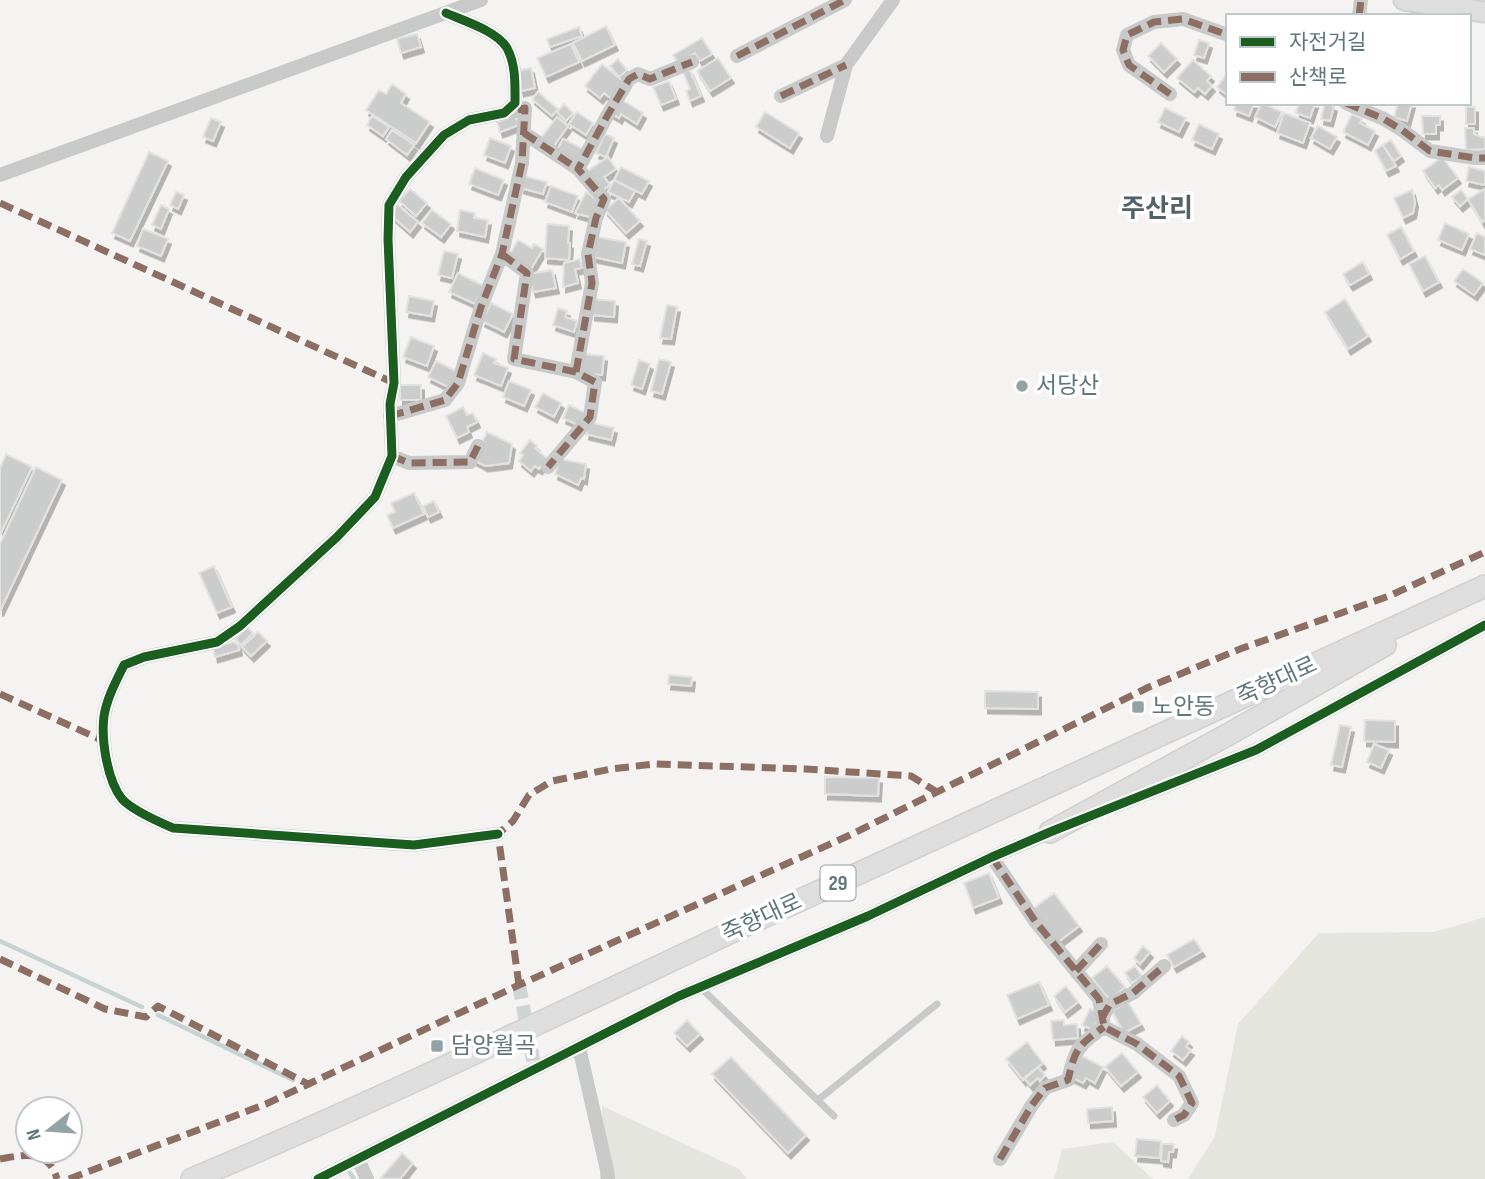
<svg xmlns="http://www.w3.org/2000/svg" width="1485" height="1179" font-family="'Sofia Sans Condensed','Noto Sans KR',sans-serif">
<defs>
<filter id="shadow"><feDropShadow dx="3" dy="5.5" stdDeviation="0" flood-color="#0004"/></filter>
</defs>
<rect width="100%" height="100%" fill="#f4f3f1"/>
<path fill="#e4e5de" d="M1485 917V1179H1188L1215 1136 1238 1024 1319 933 1434 932Z
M602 1106 739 1169 747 1179H600Z
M1113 1142 1153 1179H1054L1062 1149Z"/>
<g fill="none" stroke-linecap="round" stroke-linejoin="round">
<path stroke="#c7d3d2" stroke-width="4.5" d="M0 941 142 1007
M158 1015 293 1080
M350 1173 354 1179"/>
</g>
<path fill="#cbcdcd" stroke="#e3e2e1" stroke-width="2" filter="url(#shadow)" d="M606 26 615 45 582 61 573 43Z
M579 27 582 36 550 47 547 39Z
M417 34 421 47 401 53 397 39Z
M702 38 712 54 700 61 695 53 678 63 673 55Z
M1199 40 1209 43 1204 58 1194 55Z
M1161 43 1177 59 1164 72 1148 56Z
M571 44 579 62 546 77 537 58Z
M718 58 731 78 710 91 697 71Z
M618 59 627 70 619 77 610 66Z
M1193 60 1211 76 1207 81 1212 86 1205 94 1198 88 1194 92 1177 78Z
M602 64 625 83 613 100 604 93 600 98 585 86Z
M531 68 535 88 521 91 517 71Z
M690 70 701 96 690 101 686 91 690 89 683 72Z
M1227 74H1228V96L1217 87Z
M669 81 676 99 661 105 653 87Z
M392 84 406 94 401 103 430 122 416 143 366 110 379 90 386 94Z
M538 92 558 109 552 116 532 99Z
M619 98 643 113 637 124 621 114 619 118 610 113Z
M1236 103H1254L1249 116 1234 110Z
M1262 103 1282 112 1275 127 1255 117Z
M1299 103H1315L1310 118 1296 113Z
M1325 103 1334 106 1330 121 1321 119Z
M1398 103H1412L1407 121 1394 117Z
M564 104 573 113 566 121 557 112Z
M1466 107H1475V124H1466Z
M1165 108 1186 118 1179 132 1158 122Z
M577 112 593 123 586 135 569 124Z
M765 112 799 133 790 148 756 127Z
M1284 113 1310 123 1303 143 1277 133Z
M1352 114 1362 119 1360 123 1375 131 1368 145 1343 132Z
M372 116 389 127 383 136 367 125Z
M515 116 519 125 500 132 497 122Z
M1422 116H1440V125H1436V134H1423Z
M557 117 568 126 553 147 541 138Z
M211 118 221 122 213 141 203 137Z
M1199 124 1219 134 1212 149 1192 140Z
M1318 126 1337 137 1330 149 1311 138Z
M1465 128H1474V134L1481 137H1485V149L1466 150Z
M392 130 414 145 407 155 386 139Z
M605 134 614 138 606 157 596 153Z
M490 138 511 146 505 163 484 155Z
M563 139 583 149 577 161 557 150Z
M1391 140 1401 156 1394 161 1383 145Z
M1383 145 1396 166 1386 171 1375 150Z
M149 152 168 161 130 241 112 233Z
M608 157 616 169 604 177 610 185 600 192 586 172Z
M1442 157 1458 178 1442 190 1439 185 1435 188 1423 171Z
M621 167 649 181 642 194 614 180Z
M1469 167 1485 171V185L1466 181Z
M475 168 504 180 498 195 469 184Z
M524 176 547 182 543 194 521 188Z
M614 180 635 191 629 202 608 192Z
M551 186 578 196 572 212 545 202Z
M410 189 427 203 416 216 399 201Z
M1485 189V220L1482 222 1468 199Z
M1412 190 1415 202 1413 213 1403 218 1394 198Z
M1461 190 1468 199 1460 206 1452 197Z
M176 192 184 195 178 209 170 205Z
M586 192 598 201 590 217 575 213Z
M619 198 640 221 626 233 605 210Z
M397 204 418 222 410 232 393 217 392 210Z
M161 205 169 209 161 229 152 225Z
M432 210 451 224 441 237 422 223Z
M460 210 475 213 474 218 488 220 485 237 457 231Z
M1445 223 1469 234 1462 250 1438 240Z
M547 224 569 226 568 243H570L569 260 545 258Z
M1401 227 1414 251 1400 259 1387 235Z
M143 229 168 239 161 256 137 246Z
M1477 233 1485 237V255L1470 249Z
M597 237 626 242 622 263 593 257Z
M639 239 647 241 640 266 632 264Z
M518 240 532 248 534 244 543 249 531 269 509 256Z
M444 251 458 254 452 278 438 275Z
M1425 256 1439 282 1423 291 1409 264Z
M580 259 582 268 575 269 578 283 563 287 564 263Z
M1363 262 1369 274 1350 285 1343 274Z
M1463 269 1483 283 1474 295 1454 281Z
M552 270 556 288 533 292 529 274Z
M458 273 484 286 475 304 449 292Z
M409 296 434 301 431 316 406 312Z
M593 299 615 301 614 317 592 315Z
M1345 299 1368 336 1348 349 1325 312Z
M491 303 513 314 504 332 482 321Z
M667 305 677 307 671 339 660 338Z
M558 308 567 311 565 317 577 321 574 332 553 325Z
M411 337 434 346 427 366 403 357Z
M483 353 496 359 494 363 508 368 501 386 474 375Z
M584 354 604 356 602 375 582 373Z
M659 359 671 362 662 394 651 391Z
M639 360 650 364 642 389 631 385Z
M436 361 458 372 450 388 428 377Z
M509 381 531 390 524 406 503 397Z
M400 385H421V400H400Z
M543 393 561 403 554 417 535 407Z
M569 405 586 413 580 426 563 418Z
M463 407 467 415 473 413 477 422 467 427 469 432 457 438 446 416Z
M589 422 614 428 611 440 586 434Z
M487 432 512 444 509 463 485 466 474 460Z
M530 440 537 446 535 448 548 459 539 469 535 466 531 471 519 461 523 455 520 453Z
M6 454 32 467 0 535V468Z
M560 459 586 464 584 479 581 478 578 485 555 474Z
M36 467 62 480 0 611V544Z
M414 493 424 514 393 528 387 515 395 512 391 503Z
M434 501 439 512 428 517 423 506Z
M214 566 232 607 217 613 199 573Z
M247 627 253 633 241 645 235 639Z
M258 632 267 641 251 656 242 647Z
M233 642 238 645 239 650 215 657 213 648Z
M669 675 692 677 691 686 668 684Z
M985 691 1038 692V709L985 708Z
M1365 720 1395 721V742L1364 741Z
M1340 725 1351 727 1342 767 1331 765Z
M1374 744 1389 750 1381 768 1367 762Z
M825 777 879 778 878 796 825 794Z
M989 873 999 898 973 908 964 883Z
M1054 893 1079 926 1058 942 1033 909Z
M1194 939 1202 951 1174 967 1167 955Z
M1143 946 1150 952 1140 964 1134 958Z
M1107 966 1125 987 1110 1000 1092 978Z
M1135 966 1142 976 1132 983 1125 973Z
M1039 982 1049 1005 1017 1019 1007 995Z
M1066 986 1078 1002 1065 1012 1054 996Z
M1128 1002 1141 1024 1124 1033 1112 1011Z
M1090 1009 1097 1012 1099 1018 1093 1030 1082 1025Z
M687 1020 700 1034 687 1046 674 1033Z
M1064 1020V1025L1077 1024 1078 1038 1053 1040 1051 1021Z
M1182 1036 1189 1042 1186 1047 1191 1050 1183 1060 1171 1051Z
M1027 1042 1043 1063 1023 1080 1006 1059Z
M1122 1053 1138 1072 1121 1086 1105 1067Z
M1082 1056 1103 1067 1095 1083 1086 1078 1083 1083 1071 1077Z
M731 1057 806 1135 788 1153 712 1074Z
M1038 1067 1045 1075 1040 1081 1038 1078 1030 1085 1024 1078Z
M1157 1085 1170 1101 1157 1113 1143 1097Z
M1112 1107 1113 1121 1088 1123 1087 1109Z
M1137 1139 1161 1141 1160 1158 1135 1156Z
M1162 1144H1174L1173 1152H1169L1168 1162 1161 1161Z
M402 1153 413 1163 400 1179H380Z"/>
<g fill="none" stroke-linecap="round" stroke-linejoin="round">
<path stroke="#cfd4d4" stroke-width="14" stroke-dasharray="14 7" stroke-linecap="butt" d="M519 985 535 1070"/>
<g stroke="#d0d1d1" stroke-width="23">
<path id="secondary" d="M1404 0 1485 12"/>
</g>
<g stroke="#d0d0d0" stroke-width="24">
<path id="primary" d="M1050 832 1229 734 1385 645
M192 1179C383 1099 570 1008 757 920 999 808 1242 697 1485 586"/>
</g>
<path stroke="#c8c9c9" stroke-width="7" d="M700 987 834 1116
M818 1100 937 1004"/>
<path stroke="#c8c9c9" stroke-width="14" d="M446 13C464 21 497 31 507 48 516 65 515 85 515 103L504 113 469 120 444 135 406 177 389 205 388 239 394 383 390 404 392 456 375 497 337 537 240 626 217 642 144 657 124 665C116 681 107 698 104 716 101 739 107 780 122 799 133 811 159 822 173 828L414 845 498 834
M1359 16 1361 0
M737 56 845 0
M1170 94 1129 65 1123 50 1127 35 1154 22 1183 19 1228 35
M781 96 846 65
M1346 103 1384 119 1402 130 1430 151 1475 158H1485
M524 133 578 169
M827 136 846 65 893 0
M0 175 481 0
M502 254 527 273 514 359 576 372 595 382 590 417 548 467
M576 372 592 283 588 254 596 218 604 199 578 169 606 118 629 79 638 74 650 79 692 62
M390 416 445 400 458 383 481 307 502 254 522 163 525 108 505 113
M392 456 409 463 470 462 478 446
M1113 807 1256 750 1485 625
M992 857 1035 921 1099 999 1104 1027 1137 1044 1179 1076 1192 1103 1184 1115 1174 1120
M1076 971 1101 944
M1102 1018 1110 1004 1133 993 1164 966
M579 1047 607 1170 608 1179
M358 1159 367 1179
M1000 1159 1032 1105 1045 1088 1068 1080C1075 1049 1078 1045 1104 1027
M318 1179 679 996 868 916 992 857 1058 829"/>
<use href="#secondary" stroke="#dddedd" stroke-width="19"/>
<use href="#primary" stroke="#dddedd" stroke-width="21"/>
<path stroke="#8d6e63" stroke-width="7" stroke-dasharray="14 7" stroke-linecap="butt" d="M1359 16 1361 0
M737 56 845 0
M1170 94 1129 65 1123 50 1127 35 1154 22 1183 19 1228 35
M781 96 846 65
M1346 103 1384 119 1402 130 1430 151 1475 158H1485
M524 133 578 169
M0 203 394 383
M502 254 527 273 514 359 576 372 595 382 590 417 548 467
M576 372 592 283 588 254 596 218 604 199 578 169 606 118 629 79 638 74 650 79 692 62
M390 416 445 400 458 383 481 307 502 254 522 163 525 108 510 112
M392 456 409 463 470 462 478 446
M0 694 104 741
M992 857 1035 921 1099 999 1104 1027 1137 1044 1179 1076 1192 1103 1184 1115 1174 1120
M0 959 105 1009 146 1017 158 1006 308 1084
M1076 971 1101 944
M519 985 498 834 513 821 529 795 552 781 611 769 654 764 806 769 911 776 937 792
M1102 1018 1110 1004 1133 993 1164 966
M0 1159C24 1155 48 1148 57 1179
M1000 1159 1032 1105 1045 1088 1068 1080C1075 1049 1078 1045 1104 1027
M69 1179 266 1104 519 985 850 835 1149 687 1240 649 1389 596 1485 552"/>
<g stroke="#fff" stroke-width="13">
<path id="cycleway" d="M446 13C464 21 497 31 507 48 516 65 515 85 515 103L504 113 469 120 444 135 406 177 389 205 388 239 394 383 390 404 392 456 375 497 337 537 240 626 217 642 144 657 124 665C116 681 107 698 104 716 101 739 107 780 122 799 133 811 159 822 173 828L414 845 498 834
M318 1179 679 996 868 916 992 857 1050 832 1256 750 1485 625"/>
</g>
<use href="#cycleway" stroke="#1b5e20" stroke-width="9"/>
</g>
<g fill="#93a2a5" stroke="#fff" stroke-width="2.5">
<circle cx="1022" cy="386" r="7"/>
<rect x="1131" y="700" width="14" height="14" rx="3.5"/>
<rect x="430" y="1039" width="14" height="14" rx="3.5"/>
</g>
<g text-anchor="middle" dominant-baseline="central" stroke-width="7" stroke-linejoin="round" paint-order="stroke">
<rect fill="#fff" stroke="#8fa0a3" stroke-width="2" x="820.5" y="865.5" width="35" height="35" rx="5"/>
<g font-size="21" font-weight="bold" fill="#5f777c">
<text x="838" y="883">29</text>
</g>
<g font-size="23" fill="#5f777c" stroke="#fff" text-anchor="start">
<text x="1036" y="386">서당산</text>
<text x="1152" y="707">노안동</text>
<text x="451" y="1046">담양월곡</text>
</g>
<g font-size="23" fill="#5f777c" stroke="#fff">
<text transform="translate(1277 681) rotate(-25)">죽향대로</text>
<text transform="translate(762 918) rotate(-25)">죽향대로</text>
</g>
<g font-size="26" font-weight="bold" fill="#516367" stroke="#fff">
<text x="1157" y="209">주산리</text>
</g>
</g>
<rect x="1226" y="14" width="245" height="91" fill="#ffffff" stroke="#bfc9cb" stroke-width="2"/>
<rect x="1240" y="37" width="35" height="10" fill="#1b5e20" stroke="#bfc9cb" stroke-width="2"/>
<text x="1289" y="49" font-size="21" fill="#5f777c">자전거길</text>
<rect x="1240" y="72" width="35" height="10" fill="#8d6e63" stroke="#bfc9cb" stroke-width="2"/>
<text x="1289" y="84" font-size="21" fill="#5f777c">산책로</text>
<g transform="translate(49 1130) rotate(253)"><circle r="33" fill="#ffffff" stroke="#bfc9cb" stroke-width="2"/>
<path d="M0-5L12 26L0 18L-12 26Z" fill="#93a2a5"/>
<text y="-10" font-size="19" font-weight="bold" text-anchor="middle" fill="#5f777c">N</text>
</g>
</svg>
